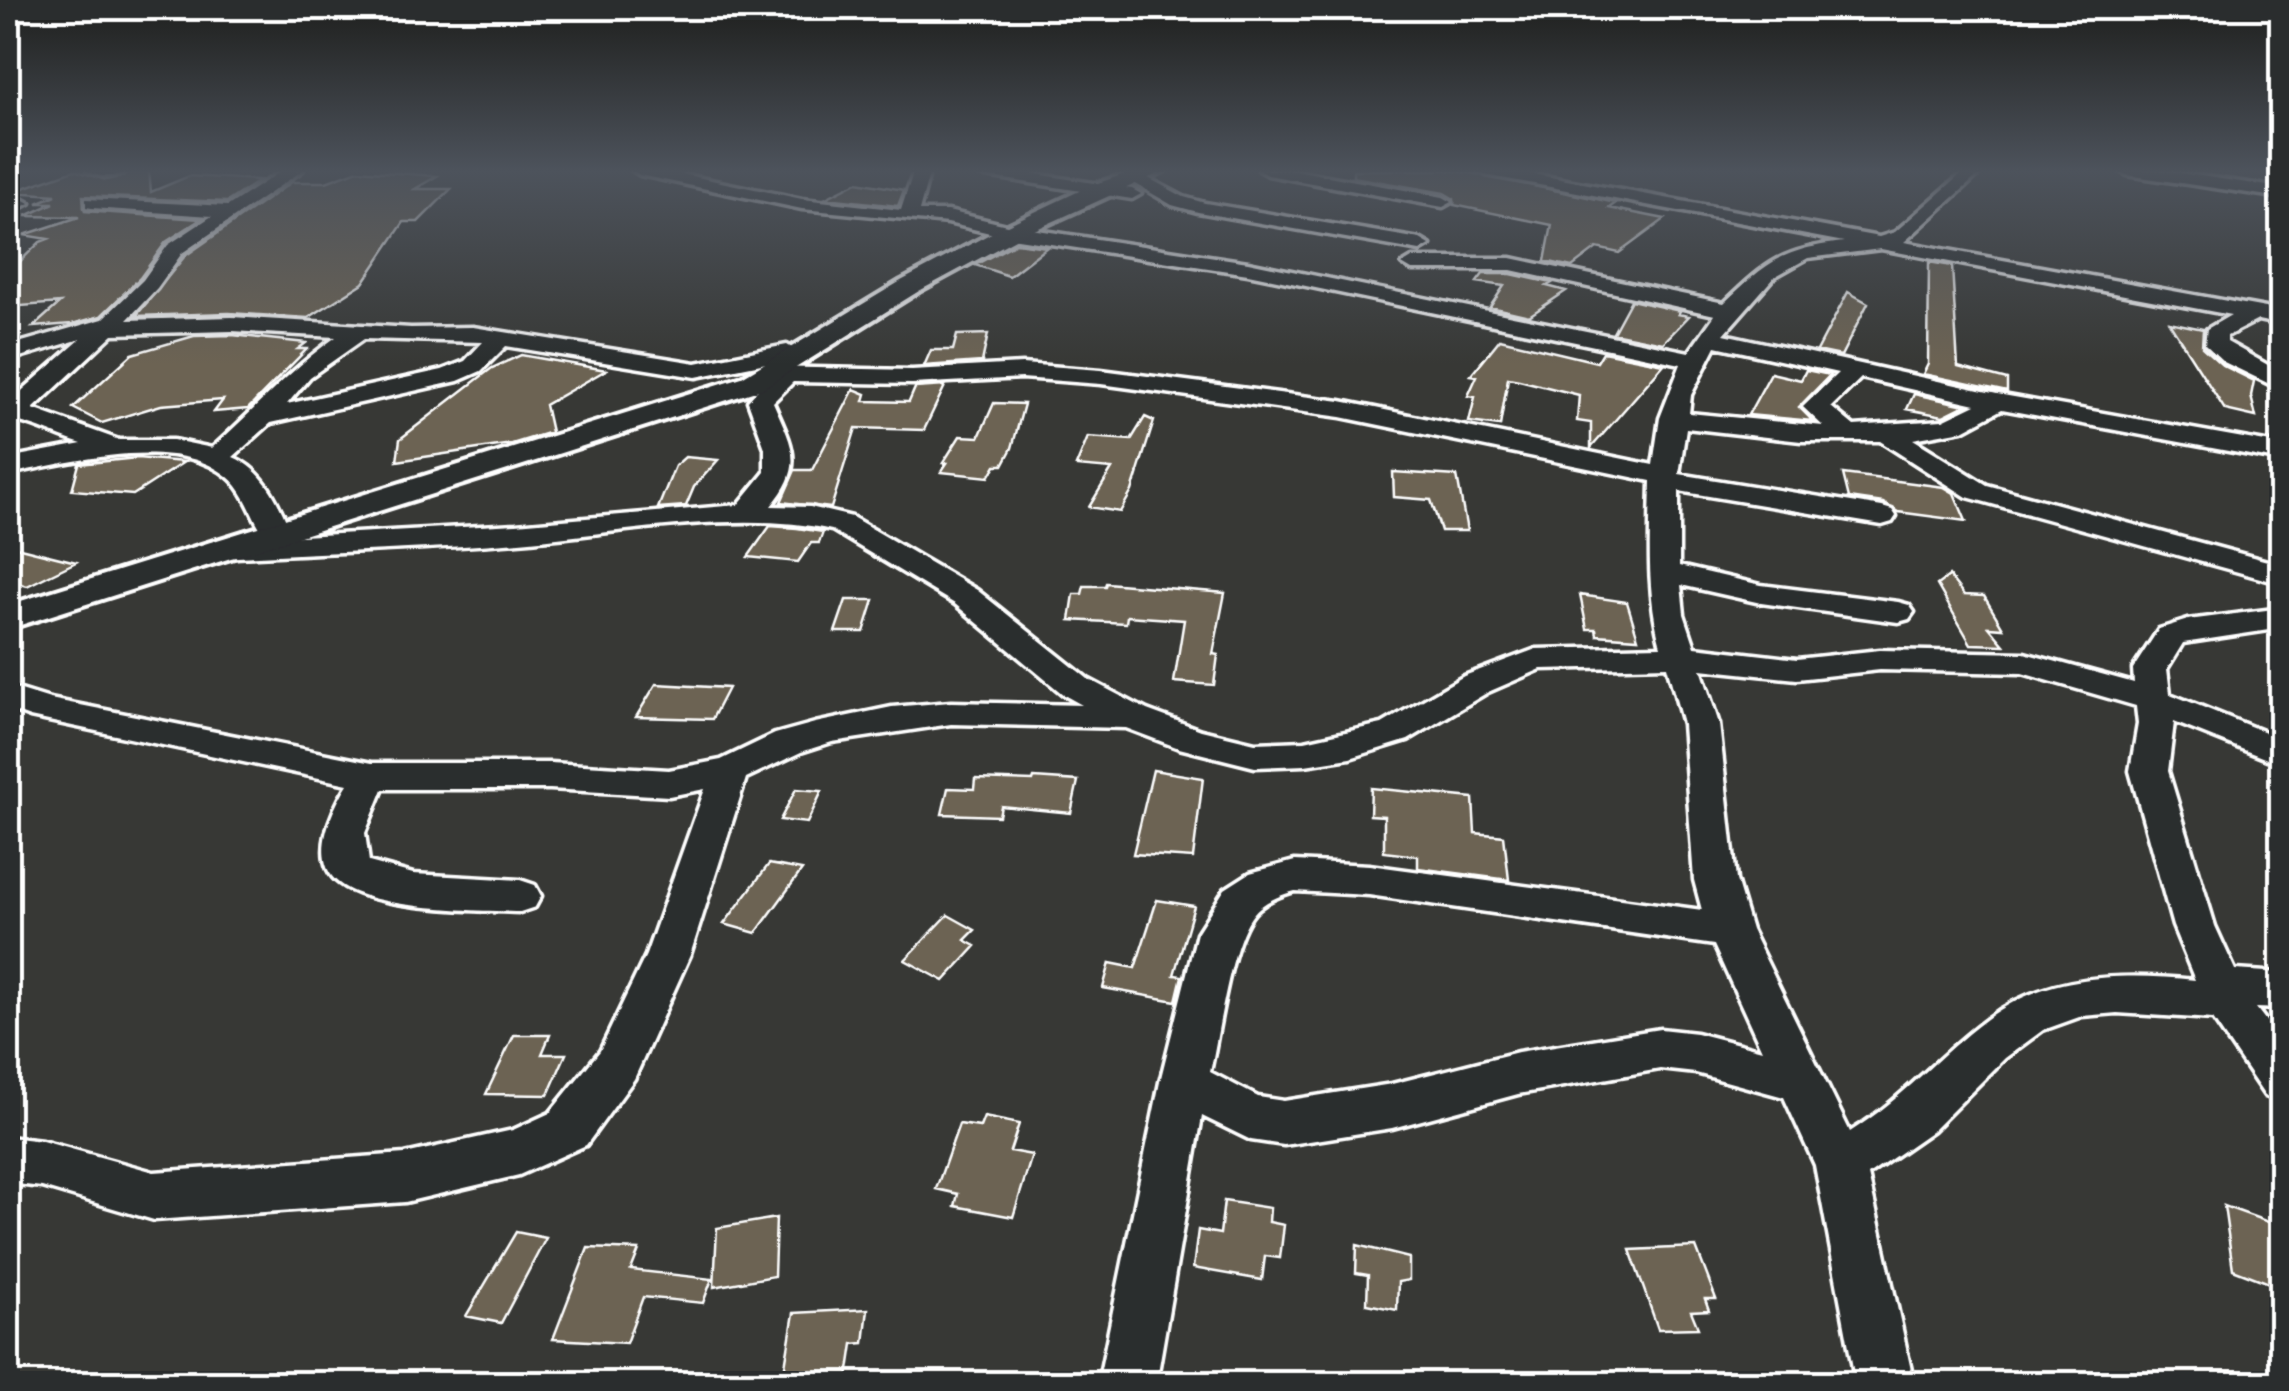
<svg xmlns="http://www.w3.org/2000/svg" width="2289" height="1391" font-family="'Shantell Sans',sans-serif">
<rect width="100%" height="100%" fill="#373835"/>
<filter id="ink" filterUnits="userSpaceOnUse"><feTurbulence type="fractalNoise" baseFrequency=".01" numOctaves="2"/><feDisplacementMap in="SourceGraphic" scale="20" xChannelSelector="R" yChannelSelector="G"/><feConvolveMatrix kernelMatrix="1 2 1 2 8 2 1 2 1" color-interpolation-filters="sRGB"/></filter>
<g filter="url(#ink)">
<path fill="#6c6353" stroke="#fff" stroke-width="2.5" d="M74 170 106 180 124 176 129 170H149L151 192 189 176 260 180 227 202 83 196 85 211 201 219 166 242 140 278 101 316 72 324 33 327 60 303 8 307V273L40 242 48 239 24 235 79 217 26 216 54 203H37L56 195 12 192Z
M358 170 437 176 415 189H451L418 222H404L363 283 308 318 229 313 136 316 185 256 292 182H326Z
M1353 170H1444L1477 174 1616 203 1609 208 1665 219 1619 253 1597 248 1572 267 1545 261 1552 225 1454 205V199L1444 193 1353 177Z
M857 182 904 190 898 206 826 198Z
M1016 243 1047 247 1009 276 975 265Z
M1929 262 1952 266 1958 367 2007 380V392L1923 374 1928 364Z
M1483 274H1511L1552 283 1547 286 1566 291 1529 316 1490 307 1504 286 1477 282Z
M1848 292 1868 303 1841 356 1817 351Z
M1631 300 1680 311 1678 314 1689 316 1663 343 1613 333Z
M2169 322 2203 329 2202 347 2222 365 2254 381 2251 396 2256 417 2225 410Z
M988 334 982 362 924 366 931 350H953L957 335Z
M232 335 306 343 298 349H307L248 409 214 412 223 400 161 405 102 423 73 408 132 354 194 336Z
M1500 339 1597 362 1603 352 1664 364 1591 448V423L1577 421 1579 395 1519 380 1508 378 1500 426 1469 422 1475 397 1468 396 1477 376 1471 375Z
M521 355 606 370 545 405 551 432 512 444 397 461 400 439 492 368Z
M1806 370 1830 375 1799 407 1813 421 1748 415 1771 373 1801 380Z
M945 386 924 430 856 428 831 508 781 502 795 470H812L854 389 866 394 864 401 909 402 915 388Z
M1914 394 1965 405 1943 416 1907 409Z
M994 403 1024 404 1012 448 1003 465H996L989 477 941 472 947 463H943L960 436 979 437Z
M1145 417 1154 421 1132 491 1120 512 1089 507 1112 469 1076 466 1088 437 1131 440Z
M685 457 718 460 694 487 686 506 658 508 675 466Z
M137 458 184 462 133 495 72 490 79 464Z
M1393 472 1457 476 1467 531H1441L1431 500 1394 497Z
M1843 474 1944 487 1954 493 1966 521 1898 512 1883 503 1849 498Z
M770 526 797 528 823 532 819 543H811L798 562 748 557Z
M8 545 76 562 27 586 8 580Z
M1949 576 1964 595 1984 596 2003 628 1989 627 2004 645 1971 644 1937 585Z
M1106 583 1225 593 1213 654 1218 655 1214 685 1174 682 1184 620 1127 616 1126 623 1070 620 1074 594H1082L1084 586H1105Z
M1580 595 1627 602 1638 638 1597 635 1596 629H1587Z
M846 600H874L864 632H835Z
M656 684 728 688 712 719 636 717Z
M1153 770 1203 778 1193 858 1133 854Z
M1034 778 1078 781 1071 813 1001 806 999 816 942 814 948 788 974 789 975 779 1033 781Z
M1371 788 1473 798 1475 833 1504 836 1509 880 1418 868V856L1384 852V816L1370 815Z
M796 789 822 791 807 823 780 820Z
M769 864 802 870 756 933 724 924Z
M1157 900 1194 906 1174 975 1182 976 1176 1001 1103 988 1110 963 1135 968Z
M948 915 975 930 965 940 976 946 944 981 905 960Z
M514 1035H550L542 1054H566L548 1095 486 1094Z
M984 1117 1019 1124 1010 1151 1032 1155 1013 1217 955 1206 958 1194 936 1189 959 1124 980 1127Z
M1224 1201 1270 1208 1269 1222 1284 1225 1280 1258 1265 1256 1262 1280 1193 1268 1198 1230 1220 1234Z
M2224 1206 2271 1223 2282 1288 2233 1269Z
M776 1218 774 1276 714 1287 717 1228Z
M516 1232 546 1238 501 1323 466 1316Z
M1357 1245 1409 1258V1280L1398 1282 1397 1310 1367 1304 1368 1275 1356 1273Z
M1696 1247 1716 1299H1705L1709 1310 1691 1311 1698 1328 1658 1329 1630 1250Z
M588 1248 639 1250 631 1270 712 1279 703 1303 643 1297 626 1343 553 1339Z
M868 1309 864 1343 853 1344 847 1384H782L794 1313Z"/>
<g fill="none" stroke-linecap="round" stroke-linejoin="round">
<g stroke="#fff" stroke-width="7">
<path id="minor" d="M87 170H126C117 178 96 178 87 170Z
M283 170H303L182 253 157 288 127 320 232 317 411 328 473 327 696 363 787 345 799 352 787 359 696 377 506 346 481 371 458 381 271 423 233 457C265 471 277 500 290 530L284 537 516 524 738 505 765 472V448L748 401 766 381 754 374 766 367 912 370 1022 364 1101 370 1341 401 1653 465 1660 418 1681 364 1248 274 1011 238 948 223 802 209 640 175 632 170H663L802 199 901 210 914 170H930L919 211H948L1011 226 1248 262 1689 352 1715 315 1511 270H1412L1402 264 1412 258H1511L1724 303C1768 261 1783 249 1844 242L1486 175 1477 170H1512L1879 237 1895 232 1966 170H1984L1904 242 2282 311V325L2258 320 2227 336V342L2282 373V390L2224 362 2205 344 2207 329 2231 315 1881 249 1808 258 1774 277 1724 334 1997 394 2282 445V461L2002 409 1963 430 1913 439 1987 485 2282 565V584L1967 497 1880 441H1801L1686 428 1679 474 1882 507 1892 510 1896 516 1892 522 1882 525 1679 491V566L1761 585 1898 602 1909 605 1914 612 1909 619 1898 622 1761 603 1681 585 1684 614 1695 647 1797 659 1880 650 2024 653 2134 683 2133 669 2159 629 2188 620 2282 608V628L2183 643 2167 669 2170 694 2282 739V765L2174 722 2168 771 2215 926 2235 970 2282 973V1009L2256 1008 2282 1042V1102L2265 1096 2213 1019 2117 1013 2082 1016 2043 1030 2005 1058 1933 1130 1868 1175 1914 1384H1856L1815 1165 1784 1097 1696 1073 1660 1069 1518 1094 1392 1128 1284 1145 1251 1140 1202 1116 1156 1384H1098L1160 1082 1197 933 1225 889 1250 873 1295 861 1369 865 1702 910 1694 880 1683 724 1667 666 1541 669 1488 692 1408 740 1350 758 1305 765 1255 767 1179 748 1126 728 951 724 832 742 801 752 746 778 690 955 634 1079 586 1145 519 1175 405 1202 154 1220 42 1187 8 1183V1137L42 1141 154 1172 405 1154 513 1130 550 1113 600 1051 646 955 705 789 669 796 550 789H383L365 833 369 862 413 874 520 880 535 885 541 896 535 907 520 912C476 910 373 910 339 883 308 859 333 808 348 784L30 717 8 709V686L50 699 372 763H550L669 770 721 760 775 734 815 723 892 707 951 702 1082 705 1064 695 955 604 832 530C742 510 623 532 530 541 427 550 323 552 219 558L208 555 204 549 208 543 269 537C254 529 250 494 227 476 174 433 68 463 8 474V458L82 444C62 439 24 419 8 421V403L81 339 13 359 8 358V346L103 319 143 280 168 245 212 216 92 208 86 207V199L228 206ZM232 331 336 337C290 369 254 411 212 448L173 440H119L33 409 113 334ZM364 339 483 342 465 361 442 370 287 404 310 377ZM1716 346 1838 373 1803 407 1823 426 1689 413 1691 395ZM1022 378 1101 384 1341 417 1651 481C1650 538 1646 592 1661 646L1536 649 1464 676 1382 724 1305 741 1255 743 1201 730 1147 710 1088 679 977 590 852 517 810 507 771 506C806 465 792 446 773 402L793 382 912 384ZM1861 378 1976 404 1943 420 1854 426 1831 407ZM1701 669 1797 679 1880 670 2022 673 2136 706 2138 724 2130 771 2173 926 2195 980C2123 973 2047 973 1987 1019 1937 1056 1906 1097 1850 1132L1751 930 1736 880 1719 724ZM1295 891 1369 895 1714 945 1762 1050 1696 1033 1660 1029 1518 1052 1392 1084 1284 1101 1258 1097 1210 1072C1219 1033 1230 941 1254 913 1264 901 1281 895 1295 891Z
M971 170H1011L1132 189 1141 194 1132 199 980 175Z
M1259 170H1295L1443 197 1452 202 1443 207 1268 175Z
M2118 170H2160L2282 188V198L2127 175Z
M1135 171 1184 197 1205 203 1420 239 1430 245 1420 251 1198 212 1172 205 1129 180 1126 176Z
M8 198H21L30 203 21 208H8Z"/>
</g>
<g stroke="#fff" stroke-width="8">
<path id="tertiary" d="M1137 170H1166L1019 237 919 291 762 389 8 629V605L742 377 901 281 1003 227 1092 185Z"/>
</g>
<use href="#minor" fill="#2a2d2e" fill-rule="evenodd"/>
<use href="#tertiary" fill="#2a2d2e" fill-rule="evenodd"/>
</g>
</g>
<linearGradient id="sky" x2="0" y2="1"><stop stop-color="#1e1f1d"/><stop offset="0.47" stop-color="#4d535c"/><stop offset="1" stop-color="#4d535c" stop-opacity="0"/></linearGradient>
<rect width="2289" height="364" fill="url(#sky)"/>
<rect width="2289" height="1391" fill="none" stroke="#2a2d2e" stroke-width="40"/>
<rect x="20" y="20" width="2249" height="1351" fill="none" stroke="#fff" stroke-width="4" filter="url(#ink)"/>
</svg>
